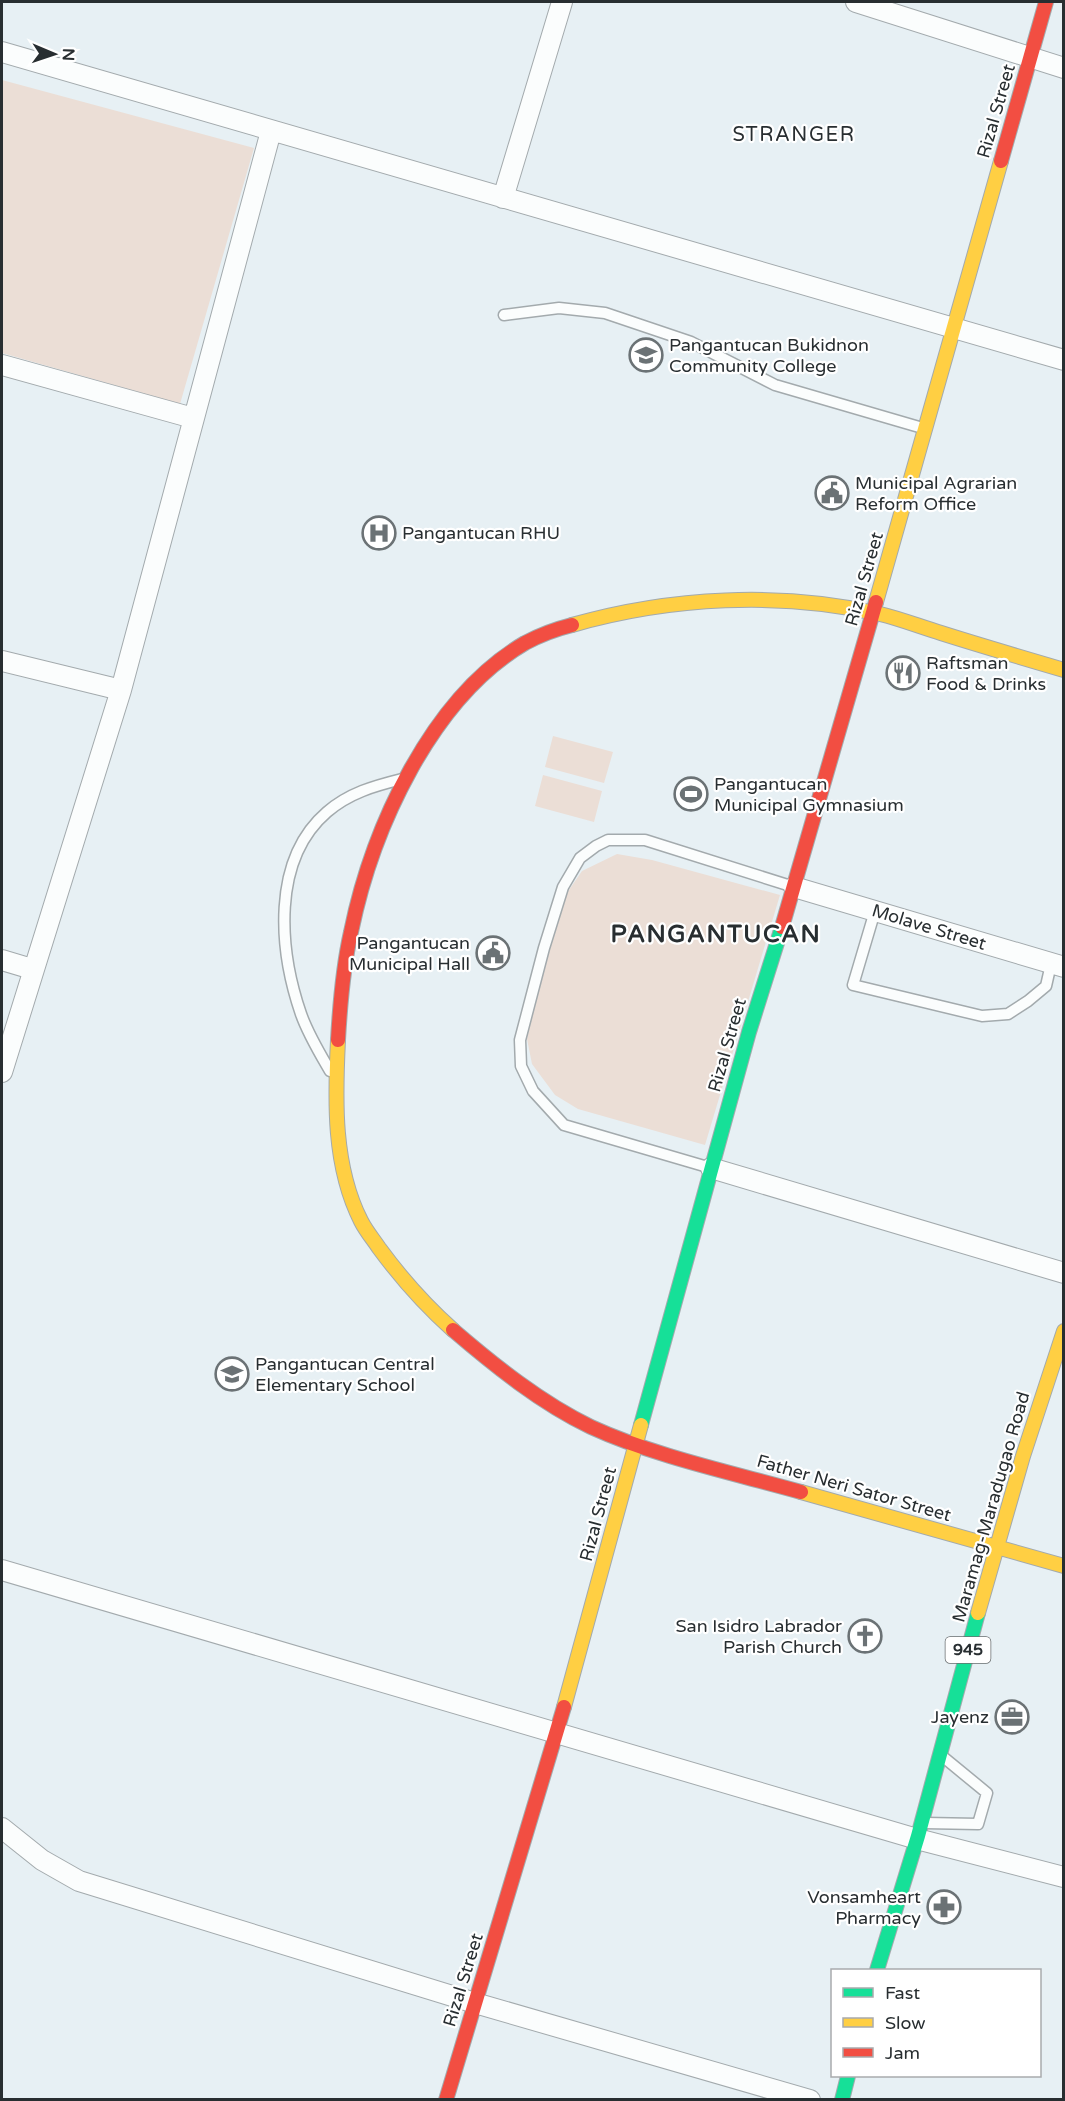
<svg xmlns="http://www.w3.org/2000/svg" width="1065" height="2101" font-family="'Varela Round',sans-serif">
<rect width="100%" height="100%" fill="#e7f0f4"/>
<path fill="#ebded6" d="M2 80 254 148 180 404 2 353Z
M553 736 613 752 604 783 545 767Z
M543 775 602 791 594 822 535 806Z
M617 854 652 860 780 895 705 1145 578 1109 555 1095 532 1064 527 1039 538 988 560 903 582 871Z"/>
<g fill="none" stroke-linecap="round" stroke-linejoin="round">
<g stroke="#a3aaad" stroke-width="13">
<path id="lane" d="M504 315 559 308 605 313 691 342 775 385 926 429
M875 911 853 985 982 1016 1008 1014 1028 1001 1046 986 1051 964
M330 1071C319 1052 308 1034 301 1014 279 950 271 860 327 812 349 793 374 786 402 779
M711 1168 564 1125 533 1091 521 1066 520 1040 544 948 563 887 580 858 596 846 608 840H645L794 887
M925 1823 978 1824 987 1793 942 1756"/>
</g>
<g stroke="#a3aaad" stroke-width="22">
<path id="street" d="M856 2 1064 68
M2 52 1064 360
M503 198 562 2
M2 365 193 418
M2 661 121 690
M794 887 1064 967
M2 960 32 969
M2 1072 121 690 271 131
M711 1168 1064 1273
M2 1570 917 1839 1064 1877
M2 1828 42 1860 79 1881 475 2003 810 2100"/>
</g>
<g stroke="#a3aaad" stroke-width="16">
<path id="fast" d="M641 1425 749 1032 782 927
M877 1970 918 1836 978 1613
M842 2100 848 2076"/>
</g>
<g stroke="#a3aaad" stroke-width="16">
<path id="slow" d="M876 602 1001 161
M572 625C670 597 780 591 880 614 901 619 921 627 941 633 982 646 1023 658 1064 670
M338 1040C335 1100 333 1166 361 1221 366 1231 373 1239 379 1248 401 1278 425 1305 453 1330
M801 1492 1064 1566
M978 1613 1023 1456 1064 1331
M564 1707 641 1425"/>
</g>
<g stroke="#a3aaad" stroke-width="16">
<path id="jam" d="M1001 161 1046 2
M782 927 876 602
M338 1040C340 1004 343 967 351 932 372 829 431 698 525 643 540 635 556 629 572 625
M453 1330C495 1366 541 1403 591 1427 654 1456 733 1473 801 1492
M446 2100 564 1707"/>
</g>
<use href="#lane" stroke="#fbfdfd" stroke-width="10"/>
<use href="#street" stroke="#fbfdfd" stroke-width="20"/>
<use href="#fast" stroke="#16e098" stroke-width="14"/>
<use href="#slow" stroke="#ffcf43" stroke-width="14"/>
<use href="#jam" stroke="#f24e42" stroke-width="14"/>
</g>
<defs>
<g id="university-ring" transform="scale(1.725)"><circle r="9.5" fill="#fff" stroke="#6b7275" stroke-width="1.5"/><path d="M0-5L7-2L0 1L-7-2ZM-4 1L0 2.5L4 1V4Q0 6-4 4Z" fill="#6b7275"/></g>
<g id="civic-ring" transform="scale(1.725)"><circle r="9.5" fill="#fff" stroke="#6b7275" stroke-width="1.5"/><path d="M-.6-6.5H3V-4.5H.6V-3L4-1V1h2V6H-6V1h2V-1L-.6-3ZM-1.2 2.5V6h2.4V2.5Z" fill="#6b7275"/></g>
<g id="hospital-ring" transform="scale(1.725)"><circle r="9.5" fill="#fff" stroke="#6b7275" stroke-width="1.5"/><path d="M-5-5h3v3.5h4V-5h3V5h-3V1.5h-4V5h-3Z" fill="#6b7275"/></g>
<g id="restaurant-ring" transform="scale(1.725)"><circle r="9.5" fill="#fff" stroke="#6b7275" stroke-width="1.5"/><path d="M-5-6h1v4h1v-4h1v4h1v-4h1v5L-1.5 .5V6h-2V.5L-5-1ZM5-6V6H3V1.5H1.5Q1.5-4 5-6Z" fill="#6b7275"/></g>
<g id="stadium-ring" transform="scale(1.725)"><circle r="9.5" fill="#fff" stroke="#6b7275" stroke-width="1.5"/><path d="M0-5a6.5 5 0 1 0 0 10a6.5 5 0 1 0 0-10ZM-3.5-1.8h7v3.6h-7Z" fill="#6b7275"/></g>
<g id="school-ring" transform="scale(1.725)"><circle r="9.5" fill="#fff" stroke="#6b7275" stroke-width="1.5"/><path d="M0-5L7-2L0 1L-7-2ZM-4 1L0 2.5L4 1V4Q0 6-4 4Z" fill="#6b7275"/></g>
<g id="church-ring" transform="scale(1.725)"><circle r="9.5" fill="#fff" stroke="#6b7275" stroke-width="1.5"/><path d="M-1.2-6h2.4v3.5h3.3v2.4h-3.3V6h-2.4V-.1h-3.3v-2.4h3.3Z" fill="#6b7275"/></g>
<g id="office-ring" transform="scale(1.725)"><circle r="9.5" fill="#fff" stroke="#6b7275" stroke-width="1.5"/><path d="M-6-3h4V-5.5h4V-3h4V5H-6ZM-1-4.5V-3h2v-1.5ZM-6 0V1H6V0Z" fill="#6b7275"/></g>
<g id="pharmacy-ring" transform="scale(1.725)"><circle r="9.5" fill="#fff" stroke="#6b7275" stroke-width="1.5"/><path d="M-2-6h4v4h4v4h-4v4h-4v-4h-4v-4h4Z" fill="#6b7275"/></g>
</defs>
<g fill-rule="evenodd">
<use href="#university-ring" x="646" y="355"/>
<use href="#civic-ring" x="832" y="493"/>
<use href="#hospital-ring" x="379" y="533"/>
<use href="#restaurant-ring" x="903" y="673"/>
<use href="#stadium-ring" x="691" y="794"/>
<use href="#civic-ring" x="493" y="953"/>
<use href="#school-ring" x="232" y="1374"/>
<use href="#church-ring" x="865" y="1636"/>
<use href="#office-ring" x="1012" y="1717"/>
<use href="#pharmacy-ring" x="944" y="1907"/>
</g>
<g text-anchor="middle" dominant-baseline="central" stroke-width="4.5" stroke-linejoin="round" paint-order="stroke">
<rect fill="#fff" stroke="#686d6f" stroke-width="1.5" x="945.5" y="1637" width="45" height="26" rx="4.5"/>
<g font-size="16" font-weight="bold" fill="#282e31">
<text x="968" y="1650">945</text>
</g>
<g font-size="18" fill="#282e31" stroke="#fff">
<text transform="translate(996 111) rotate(-74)">Rizal Street</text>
<text transform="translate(864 579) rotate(-74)">Rizal Street</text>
<text transform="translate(929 927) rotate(17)">Molave Street</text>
<text transform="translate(727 1045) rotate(-74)">Rizal Street</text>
<text transform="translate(854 1488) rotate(16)">Father Neri Sator Street</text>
<text transform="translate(991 1507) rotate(-74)">Maramag-Maradugao Road</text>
<text transform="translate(598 1514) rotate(-75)">Rizal Street</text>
<text transform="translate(463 1980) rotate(-73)">Rizal Street</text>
</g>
<g font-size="18" fill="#282e31" stroke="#fff" text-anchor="start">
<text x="669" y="345">Pangantucan Bukidnon<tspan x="669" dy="21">Community College</tspan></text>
<text x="855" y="483">Municipal Agrarian<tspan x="855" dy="21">Reform Office</tspan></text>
<text x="402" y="533">Pangantucan RHU</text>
<text x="926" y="663">Raftsman<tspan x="926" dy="21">Food &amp; Drinks</tspan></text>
<text x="714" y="784">Pangantucan<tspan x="714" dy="21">Municipal Gymnasium</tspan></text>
<text x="470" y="943" text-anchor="end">Pangantucan<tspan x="470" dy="21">Municipal Hall</tspan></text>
<text x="255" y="1364">Pangantucan Central<tspan x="255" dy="21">Elementary School</tspan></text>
<text x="842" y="1626" text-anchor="end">San Isidro Labrador<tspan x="842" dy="21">Parish Church</tspan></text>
<text x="989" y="1717" text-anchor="end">Jayenz</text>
<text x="921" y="1897" text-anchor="end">Vonsamheart<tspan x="921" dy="21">Pharmacy</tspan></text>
</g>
<g font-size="20" letter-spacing="1.5" fill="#282e31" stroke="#fff">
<text x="794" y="135">STRANGER</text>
</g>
<g font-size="24" font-weight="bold" letter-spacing="1.5" fill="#282e31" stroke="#fff">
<text x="716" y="934">PANGANTUCAN</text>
</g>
</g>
<rect width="1065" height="2101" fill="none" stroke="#282e31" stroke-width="6"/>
<rect x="831" y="1969" width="210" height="108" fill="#ffffff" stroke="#a9abad" stroke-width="1.5"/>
<rect x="843" y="1988" width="30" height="9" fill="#16e098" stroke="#a9abad" stroke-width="1.5"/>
<text x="885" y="1999" font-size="18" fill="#282e31">Fast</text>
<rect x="843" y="2018" width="30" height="9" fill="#ffcf43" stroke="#a9abad" stroke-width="1.5"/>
<text x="885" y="2029" font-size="18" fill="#282e31">Slow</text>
<rect x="843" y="2048" width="30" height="9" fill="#f24e42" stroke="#a9abad" stroke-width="1.5"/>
<text x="885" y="2059" font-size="18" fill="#282e31">Jam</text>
<g transform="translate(54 54) rotate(92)" stroke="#ffffff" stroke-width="4.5" paint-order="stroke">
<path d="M0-4.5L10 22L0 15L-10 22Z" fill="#282e31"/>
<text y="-9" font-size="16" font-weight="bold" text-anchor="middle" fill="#282e31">N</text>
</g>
</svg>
